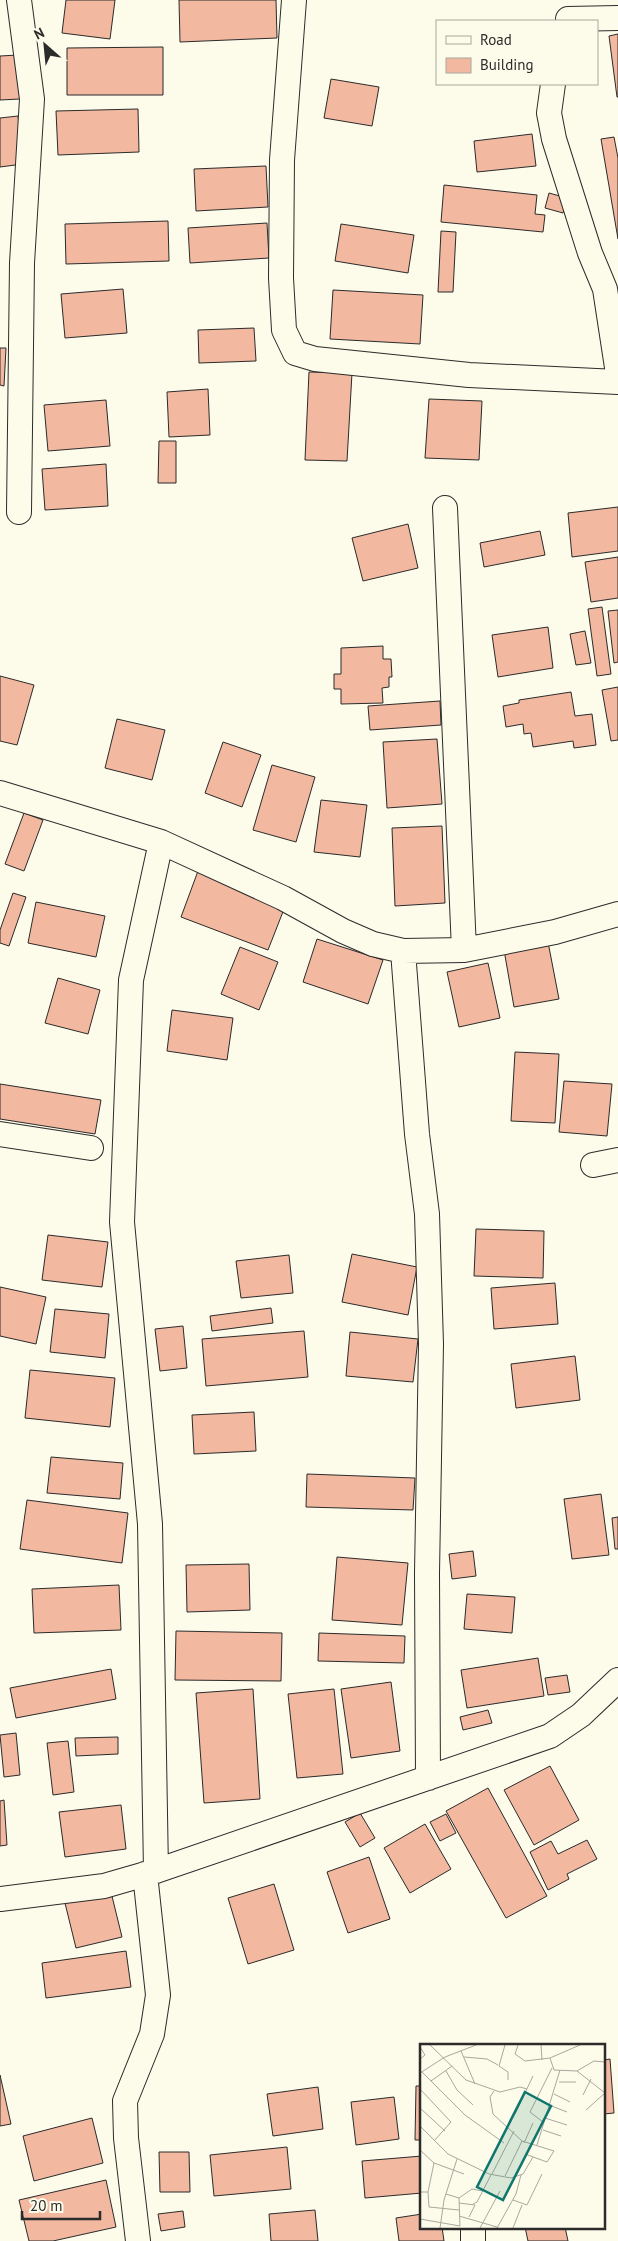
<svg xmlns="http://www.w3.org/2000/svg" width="618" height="2241" font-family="'PT Sans',sans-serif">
<rect width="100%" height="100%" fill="#fdfbea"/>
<path fill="#f2b8a0" stroke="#2b2b2b" d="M66 0H115L110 39 62 33Z
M179 0H276L277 38 180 42Z
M618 34V97H617L609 36Z
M163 47V95H67V48Z
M18 55 20 99 0 100V56Z
M331 79 379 87 372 126 324 118Z
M138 109 139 152 58 155 56 111Z
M18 116 23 164 0 167V118Z
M532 134 536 166 477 172 474 141Z
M614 137 618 158V239L601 139Z
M266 166 268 207 196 211 194 169Z
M444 185 537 195 535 214 545 215 543 232 441 222Z
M549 193 567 198 563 213 545 208Z
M168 221 169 261 66 264 65 224Z
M267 223 269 258 190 263 188 228Z
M341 224 414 235 408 273 335 261Z
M441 231 456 232 453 292H438Z
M123 289 127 333 65 338 61 294Z
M333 290 423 295 420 344 330 339Z
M254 328 256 361 199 363 198 330Z
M0 348H6L4 386 0 385Z
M309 372 352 373 347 461 305 460Z
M208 389 210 435 169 437 167 392Z
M429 399 482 401 479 460 425 458Z
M106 400 110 446 48 451 44 405Z
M159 441H176V483H158Z
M106 464 108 506 45 510 42 469Z
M618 507V551L572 557 568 513Z
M408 524 418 568 363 581 352 538Z
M540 531 545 555 484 567 480 543Z
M618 557V598L591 602 585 562Z
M602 607 611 674 597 676 588 609Z
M618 610V662L614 663 608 611Z
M548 627 553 668 498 677 492 635Z
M585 631 591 663 576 665 570 634Z
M383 646V659H391L392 677H389V687L382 688 383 703 341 704V689H334V674H341V648Z
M0 676 34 685 17 745 0 741Z
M618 687V740L611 741 602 690Z
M571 692 575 716 592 714 596 745 574 748 573 741 533 747 531 733 524 734 523 724 506 727 503 706 519 703V700Z
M440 701 441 725 370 730 368 706Z
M117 719 165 730 152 780 105 768Z
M437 739 442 804 387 808 383 742Z
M223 742 261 755 242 807 205 793Z
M272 765 315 777 296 842 253 830Z
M321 800 367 805 360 857 314 852Z
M24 813 43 820 24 871 5 864Z
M442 826 445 903 395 906 392 828Z
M198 871 286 904 268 950 181 917Z
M13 893 26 897 9 946 0 943V930Z
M36 902 105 916 96 957 28 943Z
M317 939 383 960 368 1004 303 982Z
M548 942 559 999 514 1007 504 950Z
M240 947 278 962 259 1010 221 994Z
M488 963 500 1018 459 1027 447 972Z
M58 978 100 990 88 1034 45 1023Z
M172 1010 233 1018 227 1060 167 1051Z
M515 1052 559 1054 555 1123 511 1121Z
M564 1081 612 1084 607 1136 559 1132Z
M0 1084 101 1100 95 1134 0 1119Z
M476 1229 544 1231 543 1278 474 1276Z
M48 1235 108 1242 102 1287 42 1280Z
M352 1254 417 1267 408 1315 342 1302Z
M289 1255 293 1293 241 1298 236 1261Z
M555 1283 558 1324 494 1329 491 1288Z
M0 1287 46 1297 36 1344 0 1336Z
M271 1308 273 1323 212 1331 210 1316Z
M55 1309 109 1314 105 1358 50 1352Z
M183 1326 187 1368 160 1371 155 1329Z
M304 1331 308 1377 206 1386 202 1339Z
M350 1332 418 1339 413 1382 346 1376Z
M575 1356 580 1400 516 1408 511 1364Z
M30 1370 115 1378 110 1427 25 1418Z
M254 1412 256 1451 194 1454 192 1415Z
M51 1457 123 1463 120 1499 47 1493Z
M307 1474 415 1478 413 1510 306 1507Z
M601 1494 609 1555 572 1559 564 1499Z
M27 1500 128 1513 122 1563 20 1549Z
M618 1517V1549H615L612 1518Z
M473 1551 476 1576 452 1579 449 1554Z
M337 1557 408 1563 402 1625 332 1620Z
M249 1564 250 1610 187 1612 186 1565Z
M119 1585 121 1630 34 1633 32 1589Z
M467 1594 515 1597 512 1633 464 1629Z
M176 1631 282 1633 281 1681 175 1680Z
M319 1633 405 1636 404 1663 318 1661Z
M538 1658 544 1696 467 1708 461 1670Z
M111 1669 116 1699 16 1718 10 1688Z
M567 1675 570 1692 548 1695 545 1678Z
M391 1682 400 1751 351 1758 341 1689Z
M253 1689 260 1799 204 1803 196 1693Z
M334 1689 343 1774 297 1778 288 1694Z
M488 1710 492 1723 463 1730 460 1717Z
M16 1733 20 1775 4 1777 0 1735Z
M118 1737V1754L76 1756 75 1738Z
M68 1741 74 1792 53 1795 47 1743Z
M550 1766 579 1820 534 1845 504 1790Z
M488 1788 547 1896 506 1918 446 1811Z
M4 1800 7 1845 0 1846V1801Z
M121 1805 126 1849 65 1857 59 1812Z
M360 1813 375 1838 360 1847 345 1822Z
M446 1814 456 1833 440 1841 430 1822Z
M425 1824 451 1869 410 1893 384 1848Z
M587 1840 597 1859 567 1874 569 1879 548 1890 530 1852 551 1841 558 1854Z
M369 1857 390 1919 348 1933 327 1872Z
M274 1884 294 1950 248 1964 228 1898Z
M110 1888 122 1937 76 1948 64 1899Z
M126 1951 131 1987 46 1998 42 1963Z
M610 2059 614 2113 604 2114V2060Z
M0 2075 11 2124 0 2126Z
M416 2086H422V2140H415Z
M318 2087 323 2129 273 2136 267 2094Z
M394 2097 399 2139 356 2145 351 2102Z
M92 2118 103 2163 34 2181 23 2136Z
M287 2147 291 2189 214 2196 210 2155Z
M159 2152H189L190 2192H160Z
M422 2156V2193L365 2198 362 2161Z
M106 2180 116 2227 53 2241H29L19 2200Z
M315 2210 318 2241H271L269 2214Z
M183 2211 185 2227 161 2231 158 2214Z
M422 2214V2227H442L444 2241H399L396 2218Z
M525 2227H565L568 2241H528Z"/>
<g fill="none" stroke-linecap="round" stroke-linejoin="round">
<g stroke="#2b2b2b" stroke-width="26">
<path id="street" d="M19 0 32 99 22 263 19 512
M294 0 282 160 281 278 284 330 295 353 315 359 469 375 618 382
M568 19 618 18
M553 84 549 113 554 139 590 253 605 289 618 374
M445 508 464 950
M0 793 161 842 283 898 343 931 373 944 403 951 464 950 555 932 618 914
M403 951 417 1134 427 1214 431 1344 427 1573 428 1778
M0 1134 91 1148
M593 1165 618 1160
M156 1871 150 1524 122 1222 131 980 161 842
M0 1899 104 1886 156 1871 550 1736 581 1715 618 1680
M138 2241 126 2138 125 2101 152 2034 158 1995 145 1874
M473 2241V2227"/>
</g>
<use href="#street" stroke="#fdfbea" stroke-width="24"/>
</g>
<g transform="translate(420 2044)">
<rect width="185" height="185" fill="#fdfbea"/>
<path fill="none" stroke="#a9a89e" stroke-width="1" d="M10 1 46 36 80 48 100 43 107 45M85 1 79 22 88 28V36M98 1 95 10 105 17 130 14 160 1M121 1 122 16M0 3 5 11 0 15M41 7 55 40M44 13 67 15 78 21M130 14 134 26 157 27 185 49M26 27 37 46 53 61M157 27 174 17 185 18M2 28 45 71 84 99M0 29 25 13 56 1M11 37 32 22M139 38H156M0 45 31 78 14 97M74 47 70 53 73 70 102 97 134 107 127 118 105 110M134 50 150 58M163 51 171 35M129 61 147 68M0 64 25 87M166 66 185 49M95 70 113 32M125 74 147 81M123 78 110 68 132 24M0 82 28 110 69 130 91 134 103 130 113 113M123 86 141 92M104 99 113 79M117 101 140 26M0 106 14 119 44 130M72 130 94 87M85 132 102 97M0 148H8L14 119M8 148 9 163 39 166M39 154 52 145 63 147M93 156 107 161 122 130M39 159 55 161 49 173M53 160 57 158 71 131M39 172 77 183M0 175 40 182 39 154 26 150M20 184 24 156 37 115M60 184 80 147M77 184 96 150 101 131M93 184 102 161"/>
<path fill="#0f766e" fill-opacity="0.15" stroke="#0f766e" stroke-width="2.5" d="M105 48 131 62 83 156 57 143Z"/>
<rect width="185" height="185" fill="none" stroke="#2b2b2b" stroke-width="2.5"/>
</g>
<rect x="436" y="20" width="162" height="65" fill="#fdfbea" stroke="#a9a89e"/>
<rect x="446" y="36" width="25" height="8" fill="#fdfbea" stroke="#a9a89e"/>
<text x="480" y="45" font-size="15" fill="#2b2b2b">Road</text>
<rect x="446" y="58" width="25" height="15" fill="#f2b8a0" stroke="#a9a89e"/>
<text x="480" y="70" font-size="15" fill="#2b2b2b">Building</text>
<g transform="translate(45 45) rotate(333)" stroke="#fdfbea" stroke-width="4" paint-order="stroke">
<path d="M0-4L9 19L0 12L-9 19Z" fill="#2b2b2b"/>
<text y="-8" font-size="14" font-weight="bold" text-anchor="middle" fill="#2b2b2b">N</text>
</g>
<path d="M22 2211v8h78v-8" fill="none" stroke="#2b2b2b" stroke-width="2.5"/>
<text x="30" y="2211" font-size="15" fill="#2b2b2b" stroke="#fdfbea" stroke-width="4" paint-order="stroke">20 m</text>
</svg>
